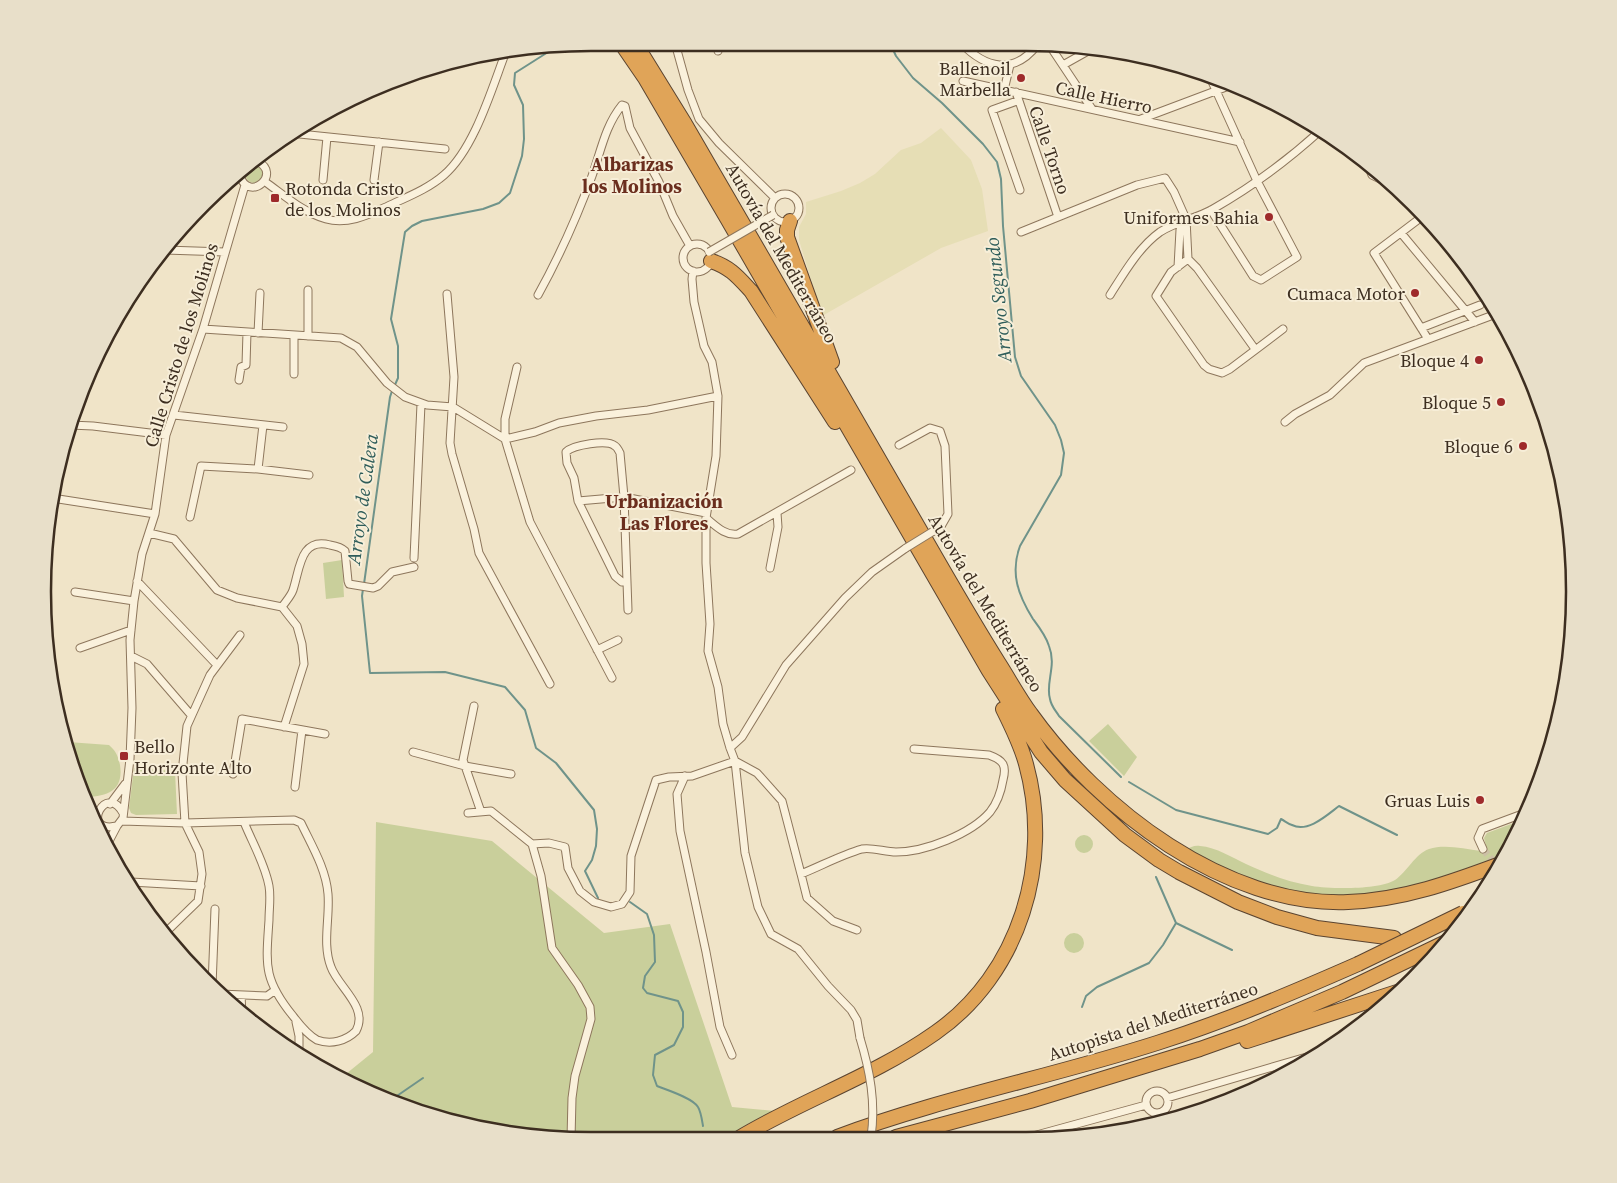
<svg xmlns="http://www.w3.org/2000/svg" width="1617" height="1183" font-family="'Source Serif 4',serif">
<rect width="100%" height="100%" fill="#f0e4c8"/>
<path fill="#e6deb5" d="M941 128 971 160 982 189 988 231 941 248 822 316 799 240V227L806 214V202L841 191 860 183 875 174 901 150 921 143Z"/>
<path fill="#c9cf9b" d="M245 174a9 9 0 1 1 18 0a9 9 0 1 1-18 0Z
M342 560 344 597 326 599 323 563Z
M1108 724 1137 757 1124 776 1089 741Z
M68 742 109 745C116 751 118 756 120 765 124 792 106 797 83 797Z
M134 768 175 771 177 814 136 815 131 813 129 808Z
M1522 820 1507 854C1451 875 1394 898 1334 897 1308 896 1280 889 1256 882 1233 875 1208 860 1186 850 1190 847 1195 845 1200 846 1216 847 1233 858 1246 864 1268 874 1288 882 1312 886 1330 889 1379 890 1395 880 1407 872 1415 854 1429 849 1445 844 1464 849 1481 851L1486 846 1484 838 1487 833Z
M376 822 492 841 604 933 670 924 732 1107 775 1111 748 1124 725 1138 555 1139 415 1111 341 1078 373 1052Z
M1075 844a9 9 0 1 1 18 0a9 9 0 1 1-18 0Z
M1064 943a10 10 0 1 1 20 0a10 10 0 1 1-20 0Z"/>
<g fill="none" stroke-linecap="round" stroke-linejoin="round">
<path stroke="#6f938a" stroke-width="2" d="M890 43 896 56 913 78 942 103 983 144 997 162 1001 179 1003 226 1015 357 1021 376 1055 425 1061 440 1064 453 1061 475 1020 546C1010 573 1018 595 1033 619 1039 627 1046 636 1049 646 1057 666 1045 683 1050 699 1051 706 1056 711 1059 716L1121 777
M394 387 398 378V346L391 319 405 232 412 226 422 221 483 209 499 203 510 193 522 156 524 139 523 105 514 85 515 73 556 47
M364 584 390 397 392 391
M363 589 362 596 370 673 445 672 505 687 525 710 536 748 556 763 594 810 597 829 596 846 592 860 585 871 598 898
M1129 782 1176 810 1268 834 1277 828 1281 819C1285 821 1288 824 1292 825 1308 833 1327 815 1339 806L1397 835
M630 902 647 914 654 935 655 962 645 976 643 988 647 993 678 1001 683 1012V1027L674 1045 655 1055 653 1075 657 1086C667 1090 693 1098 698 1107 701 1112 702 1120 703 1126
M1176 923 1232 950
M1082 1007 1086 996 1097 987 1149 963 1163 945 1176 923 1156 877
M391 1100 423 1078"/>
<path stroke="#ccc0a6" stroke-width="7" stroke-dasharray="7 3.5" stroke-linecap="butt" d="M1483 849 1497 866"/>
<g stroke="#8d765c" stroke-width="9">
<path id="street" d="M675 43 688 90 699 119 719 143 775 198
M717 43 718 51
M961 43C985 68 1014 76 1038 44
M1050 46 1092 109
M1063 65 1088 51
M407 75 413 76
M1209 75 1257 181 1297 257 1261 280 1253 276 1211 210
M963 81 1240 142
M1004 90 1010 65
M1016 92 1058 217
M1017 101 992 110 1020 190
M1141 119 1234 84
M290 133 445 149
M1367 163 1372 175 1382 180 1386 177
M240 176C249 203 283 174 257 161
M323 180 327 137
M374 180 379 142
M264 181C284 195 302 212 326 219 348 225 368 215 388 206 407 197 428 189 444 175 474 149 491 91 505 54
M771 208a14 14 0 1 1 28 0a14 14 0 1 1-28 0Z
M1423 216 1374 253 1428 339
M1021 232 1137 185 1165 178 1174 192 1186 219 1188 259
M1401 233 1475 322
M683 258a14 14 0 1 1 28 0a14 14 0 1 1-28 0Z
M165 250 225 252
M1188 259 1171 272 1156 296 1204 365 1209 369 1222 373 1230 369 1283 329
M1188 259 1197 268 1255 349
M1178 267 1180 230 1186 219
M693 271 692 279 694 302 704 346 712 362 718 396 716 456 706 518V563L710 624 708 651 718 687 723 724 730 748 735 761 757 773 782 801 801 874C821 866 841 855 862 849 872 847 885 852 896 852 925 852 971 834 990 812 997 803 1001 792 1003 780 1007 765 1003 760 989 755L914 749
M447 294 454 377 450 443 452 454 474 529 479 553 550 684
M538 295C559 257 577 217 592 176 601 151 605 126 622 105L625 106 630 128 659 182 673 216 690 246
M1110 295C1124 273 1139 247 1160 232 1177 221 1196 219 1213 209 1252 187 1288 160 1321 130
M1421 328 1480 305
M203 329 341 338 357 347 387 383 405 397 427 405 453 407 505 439 535 432 559 423 596 416 648 410 718 396
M258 333 260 293
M308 336V290
M517 367 505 419V439L530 522 612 678
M294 374V335
M239 380 241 367 246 365 247 332
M174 415 283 427
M1285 422 1295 414 1330 395 1364 363 1496 314
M70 425 93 426 166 435
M899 445 930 428 940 431 945 446 948 514 940 528 932 532
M258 469 263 425
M52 498 155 514
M578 501 624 497 706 513
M190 517 201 466 258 469 309 475
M706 518C716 526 725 536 738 534L851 470
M149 533 174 539 217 590 237 598 282 607
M414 558 421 404
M770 568 778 527 777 513
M137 581 217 665
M627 582H622L615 576 578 501 574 478 567 463 566 452C573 445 607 439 615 446 617 447 619 451 620 453L624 497 628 610
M75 592 134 601
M282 607C286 601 291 596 293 590 300 569 300 537 330 545 336 546 341 547 345 551L348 581 349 584 373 588 378 586 392 572 414 567
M282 607 297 626 302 644 304 664 284 727
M80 648 131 630
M597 650 618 640
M131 656 147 664 191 715
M474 706 463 760 481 812
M730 748 742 737 786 665 845 598 872 572 906 548
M413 752 465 766 511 774
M735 761 745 853 758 907 771 934 798 949 828 986 851 1010 857 1020 860 1038
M233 774 242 719 325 734
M685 776 677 794 680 831 706 952 720 1027 732 1055
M295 787 302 730
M110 804 125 784
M123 813C106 781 79 834 117 826L123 818 130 759 132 708 130 640 134 601 142 554 155 514 166 435 203 329 245 185
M468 813 491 811 532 844 549 843 565 847 568 868 580 891 594 902 611 907 622 904 630 892 631 856 656 780 669 777 692 776 735 761
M122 821 185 823 294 820 301 823C312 846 326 869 328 894 330 918 322 944 331 967 338 987 369 1007 356 1031 346 1041 331 1045 317 1040 308 1035 299 1024 293 1016 263 979 266 965 269 920 269 909 271 897 269 886 265 864 252 842 244 822
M108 843 117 826
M532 844 541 876 552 948 578 985 590 1007 591 1019 575 1076 572 1098 571 1139
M1483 849 1478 838 1482 829 1525 813
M801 874 807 898 833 921 857 930
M131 882 201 886
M164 934 198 901 202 874 199 852 185 823 182 773 187 726 210 675 240 635
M212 986 215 909
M220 994 267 996 274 991
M241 995 242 1014
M296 1022 299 1036V1054
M1146 1102a11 11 0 1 1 22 0a11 11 0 1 1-22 0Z
M1167 1098 1310 1056
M1033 1136 1146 1105"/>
</g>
<g stroke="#5b4430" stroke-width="16">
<path id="highway" d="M621 43 645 78 728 220 989 671 1041 752 1065 780 1125 835 1159 860 1179 872 1238 902 1277 917 1317 928 1394 938
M635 43 685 124C755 245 826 366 895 487 929 545 962 605 998 662 1009 679 1019 698 1031 714 1099 809 1226 907 1348 902 1403 900 1452 882 1503 863
M790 221 787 230V237L832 362
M711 261C730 267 738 277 751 291L835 422
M1247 1041 1397 992
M837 1137C941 1098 1051 1077 1157 1043 1226 1021 1292 993 1358 964
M896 1137 1030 1101 1200 1049 1248 1032 1342 992 1446 942
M739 1138C802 1100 874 1076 935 1033 1020 974 1053 862 1026 764 1021 745 1012 727 1003 709"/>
</g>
<use href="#street" stroke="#faf1dc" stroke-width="7"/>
<use href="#highway" stroke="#e0a458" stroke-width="14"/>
<g stroke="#8d765c" stroke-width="9" stroke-linecap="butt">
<path id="street-bridge" d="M709 252 773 215
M906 548 932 532
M860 1038C870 1071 876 1103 871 1137"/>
</g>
<g stroke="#5b4430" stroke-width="16" stroke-linecap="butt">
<path id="highway-bridge" d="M1358 964 1463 913"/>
</g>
<use href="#street-bridge" stroke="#faf1dc" stroke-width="7"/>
<use href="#highway-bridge" stroke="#e0a458" stroke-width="14"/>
</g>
<g fill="#9e2a2b" stroke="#f7eed8" stroke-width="2">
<circle cx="1021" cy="78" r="5"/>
<rect x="270" y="193" width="10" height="10" rx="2.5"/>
<circle cx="1269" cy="217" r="5"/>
<circle cx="1415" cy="293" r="5"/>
<circle cx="1479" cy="360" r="5"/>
<circle cx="1501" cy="402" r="5"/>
<circle cx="1523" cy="446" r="5"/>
<rect x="119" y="751" width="10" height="10" rx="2.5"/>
<circle cx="1480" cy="800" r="5"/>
</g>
<g text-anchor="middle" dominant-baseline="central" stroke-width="4" stroke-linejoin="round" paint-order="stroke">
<g font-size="18" fill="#3d2e20" stroke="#f7eed8" text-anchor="end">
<text x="1011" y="68">Ballenoil<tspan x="1011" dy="21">Marbella</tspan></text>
<text x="285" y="188" text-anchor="start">Rotonda Cristo<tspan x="285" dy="21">de los Molinos</tspan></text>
<text x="1259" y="217">Uniformes Bahia</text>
<text x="1405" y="293">Cumaca Motor</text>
<text x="1469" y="360">Bloque 4</text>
<text x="1491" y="402">Bloque 5</text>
<text x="1513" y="446">Bloque 6</text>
<text x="134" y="746" text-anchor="start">Bello<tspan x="134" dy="21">Horizonte Alto</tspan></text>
<text x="1470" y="800">Gruas Luis</text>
</g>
<g font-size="18" fill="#3d2e20" stroke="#f7eed8">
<text transform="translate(1104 97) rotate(12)">Calle Hierro</text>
<text transform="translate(1050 150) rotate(71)">Calle Torno</text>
<text transform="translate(782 253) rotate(60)">Autovía del Mediterráneo</text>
<text transform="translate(181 345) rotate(-73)">Calle Cristo de los Molinos</text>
<text transform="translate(986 603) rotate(59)">Autovía del Mediterráneo</text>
<text transform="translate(1153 1021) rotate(-18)">Autopista del Mediterráneo</text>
</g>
<g font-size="19" font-weight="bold" fill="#6b2e1e" stroke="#f7eed8">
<text x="632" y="164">Albarizas<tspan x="632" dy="22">los Molinos</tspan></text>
<text x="664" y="501">Urbanización<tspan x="664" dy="22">Las Flores</tspan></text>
</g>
<g font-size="19" font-style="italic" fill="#2f5d5a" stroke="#f7eed8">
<text transform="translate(998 300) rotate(-96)">Arroyo Segundo</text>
<text transform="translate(362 499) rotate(-82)">Arroyo de Calera</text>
</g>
</g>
<path d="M0 0H1617V1183H0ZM591 51H1026A540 540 0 0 1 1566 591V592A540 540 0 0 1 1026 1132H591A540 540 0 0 1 51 592V591A540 540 0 0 1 591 51Z" fill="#e8dfc9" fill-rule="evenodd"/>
<path fill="none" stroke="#3d2e20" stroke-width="2.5" d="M591 51H1026A540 540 0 0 1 1566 591V592A540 540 0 0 1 1026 1132H591A540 540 0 0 1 51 592V591A540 540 0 0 1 591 51Z"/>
</svg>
